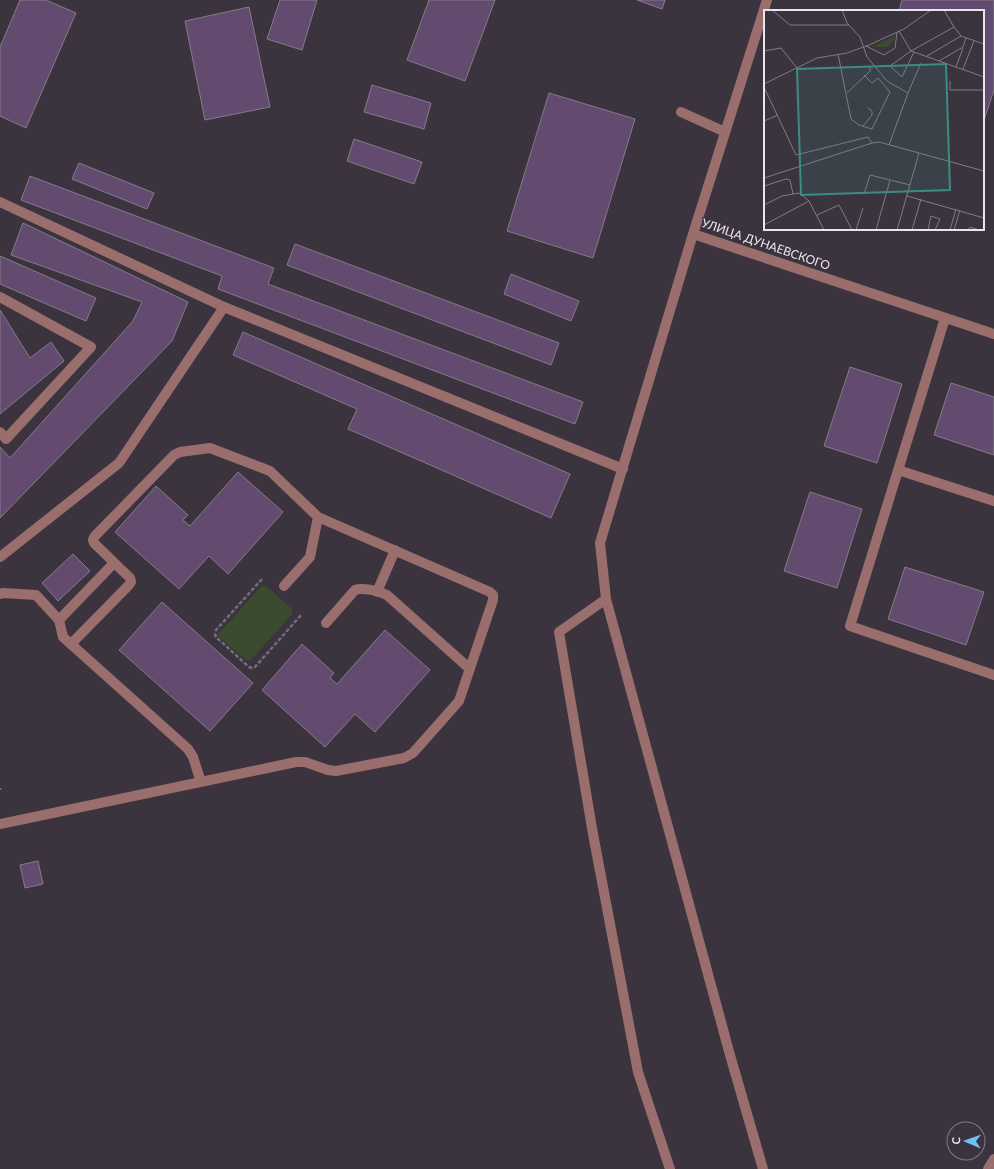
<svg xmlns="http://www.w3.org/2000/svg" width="994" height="1169" font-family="Lato,sans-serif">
<rect width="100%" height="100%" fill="#3b343f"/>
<path fill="#3b4b30" d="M263 586H266L292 609V614L251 660H246L217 635 261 587Z"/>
<path fill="#634b70" stroke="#847b88" d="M20 0H46L76 13 26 128 0 116V47Z
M280 0H317L302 50 267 39Z
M429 0H495L465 81 407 60Z
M637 0H665L662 9Z
M902 0H994V90L983 123V11H899Z
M249 7 270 107 205 120 185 21Z
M372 85 431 103 424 129 364 112Z
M549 93 635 119 593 258 507 231Z
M354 139 422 162 414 184 347 161Z
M79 163 154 193 147 209 72 179Z
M30 176 274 268 268 284 583 402 575 424 218 289 222 276 21 200Z
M23 223 188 302 172 341 0 518V447L10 458 133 321 142 302 11 255Z
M295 244 559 343 551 365 287 265Z
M0 256 96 298 86 321 0 284Z
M511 274 579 301 571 321 504 294Z
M0 310 30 358 51 342 64 361 0 414Z
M243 332 570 474 551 518 348 429 357 409 233 355Z
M850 367 902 384 877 463 824 446Z
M951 383 994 397V455L934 435Z
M238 472 283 512 228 574 209 556 179 589 115 532 156 486 188 515 183 520 190 526Z
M810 492 862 509 837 588 784 571Z
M73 554 90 571 58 601 42 583Z
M905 567 984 592 966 645 888 619Z
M162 602 253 683 210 731 119 650Z
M385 630 430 670 375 732 355 714 325 747 262 690 302 644 334 673 330 678 337 684Z
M38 861 43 884 25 888 20 865Z"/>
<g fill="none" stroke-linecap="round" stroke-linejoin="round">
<path stroke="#746e78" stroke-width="2.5" stroke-dasharray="4 2" stroke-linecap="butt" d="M262 579 216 630 215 634 216 637 249 667 252 668 255 667 302 614
M0 788V790"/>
<path stroke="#9a6e6c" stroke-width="10" d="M767 0 693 234 994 334
M681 112 725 132
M0 202 224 307
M0 297 91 347 6 439 0 432
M945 318 850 626 994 675
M898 470 994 501
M0 557 119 463 224 307 623 469
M284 586 310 557 318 517
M377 592 395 550
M0 594 3 593 36 595 59 620 63 637 188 749 193 757 201 782
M606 599 730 1055 763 1169
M59 620 114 563
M326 623 355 590C363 587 379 591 387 595L470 669
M0 824 296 762H305L328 770 336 771 404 758 413 753 459 701 493 600V595L490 592 318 517 270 471 210 448 180 452 174 455 94 537 93 540 94 543 130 578 131 582 129 585 71 644
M670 1169 638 1072 593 834 559 632 606 599 600 543 693 234
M988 1169 994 1159"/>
</g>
<g text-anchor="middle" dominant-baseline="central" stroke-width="3" stroke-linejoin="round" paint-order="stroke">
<g font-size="12" fill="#eae5ec" stroke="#3b343f">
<text transform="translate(766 244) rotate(19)">УЛИЦА ДУНАЕВСКОГО</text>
</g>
</g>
<g transform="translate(764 10)">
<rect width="220" height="220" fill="#3b343f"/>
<path d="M131 26 128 33 123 37H108Z" fill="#3b4b30"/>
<path fill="none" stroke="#817b84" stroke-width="1" d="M8 0 26 15H85M78 0 83 13 96 27 103 47 123 71 144 83 125 135M180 0 190 17M135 21 147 41 126 56 138 67 150 42M220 34 197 26 190 17 147 41 220 67M102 36 120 45 131 38 133 22M0 41 17 38 33 58M74 44 87 109 95 115 108 119 126 82 114 68 108 73 100 65M163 46 197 26M175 51 199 37 202 28M192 57 199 38M199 59 210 31M186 71V80H220M0 74 53 48 83 43 105 35 140 19 167 0M0 77 32 145 104 127 108 133 115 132 155 143M83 83 106 61V56M144 83 157 53M0 111 14 105M99 116 108 105V101L104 98M0 168 108 133M0 176 22 169 26 170 29 184M100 184 106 165 146 175M143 186 220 208M0 195 18 186 29 184 35 183 45 191M53 205 75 195 88 220M0 215 45 191 60 220M92 220 99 198M112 220 126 170M133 220 155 143 220 161M148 220 157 189M164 220 167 206 176 209 171 220M186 220 192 199M190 220 196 200M204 220 206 217 215 220"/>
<path fill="#3b8c87" fill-opacity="0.15" stroke="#3b8c87" stroke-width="2" d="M182 54 186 180 37 185 33 59Z"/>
<rect width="220" height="220" fill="none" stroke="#eae5ec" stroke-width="2"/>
</g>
<g transform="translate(966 1141) rotate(272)"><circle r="19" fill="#3b343f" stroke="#817b84"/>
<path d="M0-3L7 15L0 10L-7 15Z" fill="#6ac3f1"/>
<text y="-6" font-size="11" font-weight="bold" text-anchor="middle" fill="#eae5ec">С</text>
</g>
</svg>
